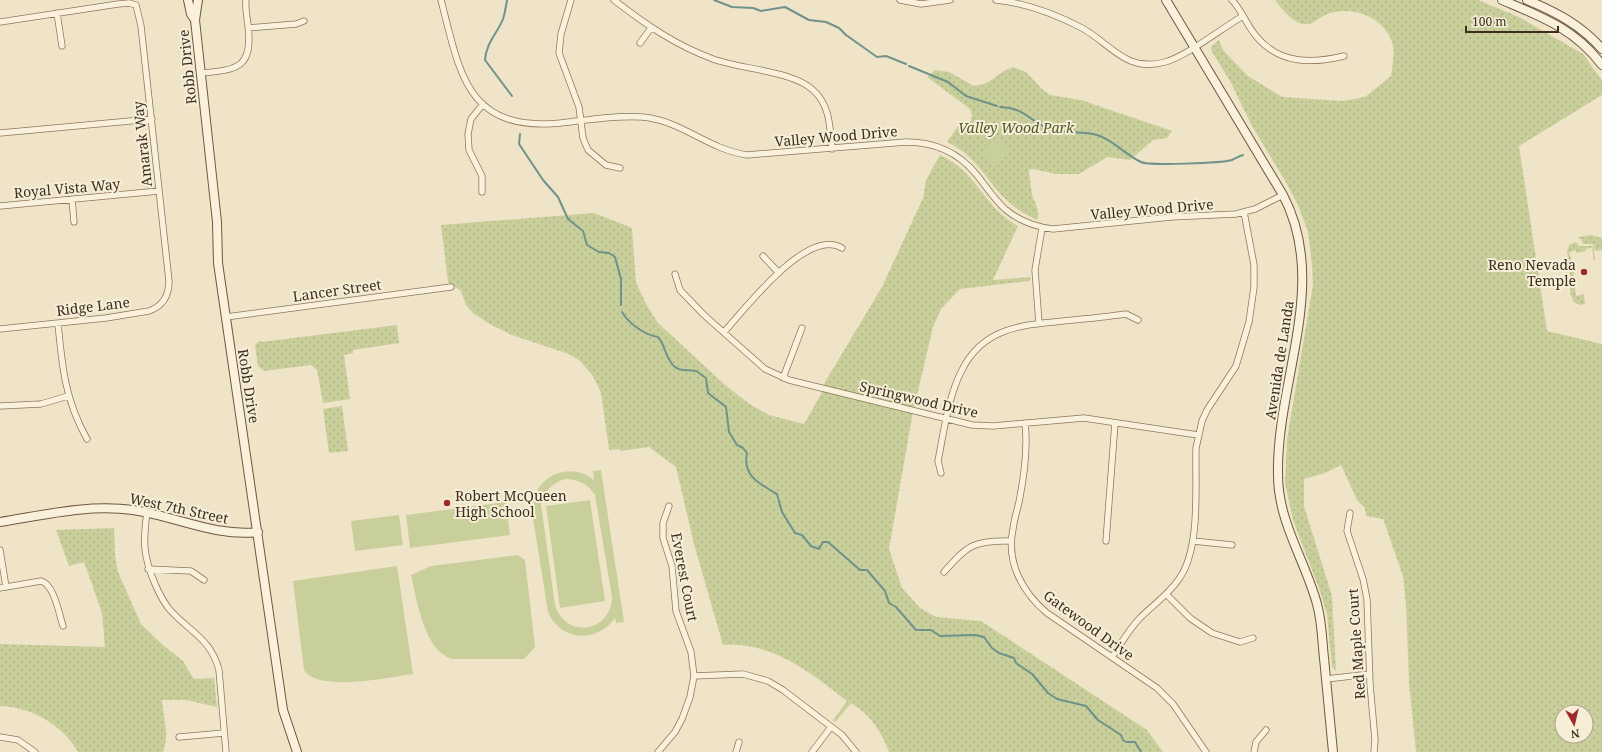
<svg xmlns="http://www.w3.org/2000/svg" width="1602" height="752" font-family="'Noto Serif',serif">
<defs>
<pattern id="green-dots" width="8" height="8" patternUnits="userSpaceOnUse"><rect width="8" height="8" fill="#c9cf9b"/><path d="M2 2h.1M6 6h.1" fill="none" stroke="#aeb285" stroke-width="1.8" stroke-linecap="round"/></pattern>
</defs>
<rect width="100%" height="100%" fill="#f0e4c8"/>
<path fill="url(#green-dots)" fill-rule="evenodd" d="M1275 0H1478L1519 17 1583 54 1602 80V95L1519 146 1547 331 1602 344V752H1416L1409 682 1406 606 1403 576 1383 519 1366 516 1365 508 1357 500 1341 465 1325 473 1304 479V506L1332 596 1336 671 1332 667 1327 614 1320 591 1293 520 1285 483 1287 439 1313 285 1312 265 1308 232 1298 205 1287 184 1252 126 1229 79 1212 52 1211 47 1219 40 1223 50 1248 76 1282 97 1343 101 1365 97 1391 76C1392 67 1395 54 1393 45 1385 16 1350 4 1325 15 1317 19 1312 26 1303 24 1292 22 1281 8 1275 0ZM1562 712H1586V736H1562Z
M1013 67 1026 72 1042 89 1050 95 1081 100 1172 131 1167 138 1153 140 1130 160 1107 157 1079 174H1056L1033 169 1029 170C1029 174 1032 195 1033 198 1037 206 1039 211 1038 220 1028 216 1019 211 1011 204 986 183 980 158 947 142L958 126 971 121 972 115 970 109 927 77 935 70 949 72 974 86C994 84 995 73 1013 67Z
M940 155C978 172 982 206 1018 226L993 280 1030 277V281L960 289 941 309 933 327 912 417 889 549 902 588 920 608 936 617 981 621 1147 730 1163 752H889C881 731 870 714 851 703L835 722 833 720 847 701C811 673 772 641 723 645L694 544 676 467 649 447 620 451V449L609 450 601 393 593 376 580 361 569 354 512 335 488 323 473 313 466 305 461 291 448 282 441 225 594 213 632 228 636 282 646 304 658 323 724 384 748 403 769 415 804 424 821 394 825 382 882 287 923 198 926 180Z
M1591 235 1602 238V250L1595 251 1593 244H1583L1581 239H1579L1578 237Z
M1576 242 1579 246H1593L1595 258 1594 261 1592 248 1585 249 1586 251 1576 253V250L1569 252 1573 267 1576 296 1584 294 1585 304 1580 305 1574 302 1570 294 1571 283 1567 251 1569 245Z
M397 325 399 343 353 350V353L344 355 350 399 323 403 317 370 311 365 264 371 258 366 255 345 260 340 261 342Z
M342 406 348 451 329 453 323 409Z
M114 528 115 556 118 572 141 624 164 646 183 661 194 679 214 678 217 707 186 700H162C163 718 170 734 163 752H78C62 724 31 707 0 706V644L105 647 102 613 84 562 69 566 56 530Z"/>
<path fill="#c9cf9b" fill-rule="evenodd" d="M1002 141 1007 149 1003 161 993 163 984 152 988 143Z
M601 470 624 622 616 623 615 618C597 644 560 641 548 612L532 512C531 478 568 459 594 480L593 471ZM565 479C578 479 588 484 595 495L612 597C611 633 565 639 555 605L541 504C544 491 552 483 565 479Z
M590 500 605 601 560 608 546 506Z
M506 502 510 535 410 548 406 515Z
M399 515 403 545 355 551 351 521Z
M518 555 525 560 535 647 524 659H452C424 651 417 600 411 575L431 566Z
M397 566 413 674C390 677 318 693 304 670L293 581Z"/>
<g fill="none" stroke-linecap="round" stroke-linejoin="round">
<path stroke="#6f938a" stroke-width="2" d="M507 0C506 6 505 13 503 19 497 34 486 43 485 60L512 96
M714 0 732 7 753 8 761 11 785 7 809 20 826 22 839 28 846 35 877 57 886 56 906 64
M909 66 948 82 966 96 997 106
M1000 107C1023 108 1026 117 1043 126 1060 135 1080 130 1097 135 1114 140 1125 155 1141 162 1149 166 1222 163 1232 160 1235 159 1239 156 1243 155
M520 134 519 144 543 180 558 197 568 219 583 231 587 245 599 252 609 253 615 257 621 279V305
M622 312C629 324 645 335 658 337 666 346 665 359 675 367 681 372 688 369 696 371 699 373 703 376 706 378L708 393 726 407 729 432 737 445 743 448 747 453C742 476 760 484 777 494L782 512 795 533 802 535 811 546 819 549 823 542H828L860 570H867L885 591 889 603 896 607 916 630H931L940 636 975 635 984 637 992 648 999 653 1014 658 1016 663 1032 674 1048 693 1057 699 1086 706 1098 720 1121 735 1123 740 1126 742H1135L1141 752"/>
<g stroke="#8d765c" stroke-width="7">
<path id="street" d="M441 0C460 73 466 132 561 123 587 120 616 115 642 117 681 120 707 149 747 155L906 142C934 142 958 152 976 174 986 186 994 199 1005 209 1019 221 1036 227 1053 229L1171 217 1236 214 1255 209 1283 195
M571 0 561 34 559 53 579 107 583 138 588 150 606 165 620 168
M614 0C645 24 675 45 713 59 740 69 793 71 813 90 830 105 830 127 832 149
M900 0 921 4 950 0
M996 0C1026 3 1055 14 1082 28 1111 44 1126 73 1165 62 1187 56 1222 28 1243 16
M1232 0C1242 11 1247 25 1256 36 1279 64 1311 64 1344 56
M57 13 62 46
M0 22 118 4 129 3 136 5 141 26 169 281C169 296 163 306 149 311L106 318 0 329
M248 28 296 24 304 21
M640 43 651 28
M201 73C239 70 253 67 248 25 247 17 245 8 246 0
M0 133 152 119
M482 192V176L469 150 468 134 471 119 483 104
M72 199 74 222
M0 206 159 191
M763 256 779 273
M675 274 680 290 704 315 765 369 789 380 972 425 993 426 1084 418 1198 435
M226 317 451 287
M58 323C62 366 65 400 87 439
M1039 323 1035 270 1042 228
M724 332C746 308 807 227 842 248
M783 378 802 328
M0 406 41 404 68 396
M1025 423C1028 448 1024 477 1019 502 1017 511 1014 520 1013 529 1006 562 1022 592 1047 613L1157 688 1173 704 1206 752
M941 473 938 461C944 431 948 397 962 370 983 328 1021 325 1063 321 1084 319 1105 317 1126 314L1138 320
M147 512C143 541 143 556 155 584 159 593 163 602 170 610 190 632 211 639 219 670L226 752
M1350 513 1347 531 1363 579 1367 599 1370 684 1375 740 1374 752
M1106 541 1115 423
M1193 541 1232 545
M0 550 6 587
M148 569 191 571 204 580
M944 572C968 545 974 540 1011 541
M0 588 41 581C54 584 59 614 63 626
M1166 594 1190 618 1212 633 1240 642 1253 638
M1112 657C1121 644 1129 629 1140 618 1153 605 1169 594 1179 579 1201 548 1195 486 1196 448L1202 421 1207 410 1236 366 1249 322 1254 287V265L1244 212
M694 676 743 674 768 681 783 690 842 735 856 752
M1326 679 1370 674
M0 737 18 740 35 752
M179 737 224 733
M658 752 675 732 682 719 690 697 694 676 691 652 676 611 672 566 663 538V523L669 506
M736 752 739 742
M812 752 831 727
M1254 752 1256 742 1266 730"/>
</g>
<g stroke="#6f573f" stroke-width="10">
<path id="secondary" d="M188 0 191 14 195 20
M198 0 195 20 217 222 218 263 283 710 297 752
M1166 0 1283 195C1330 284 1276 381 1278 475 1278 522 1305 560 1317 604 1322 622 1322 640 1324 658 1327 690 1330 721 1333 752
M1502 0C1542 17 1575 29 1602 65
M1527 0C1556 12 1581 25 1602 49
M0 522C44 515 88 504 133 510 175 516 215 537 258 532"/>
</g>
<use href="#street" stroke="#faf1dc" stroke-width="5.5"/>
<use href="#secondary" stroke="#faf1dc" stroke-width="8"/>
</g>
<g fill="#9e2a2b" stroke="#f7eed8" stroke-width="1.5">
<circle cx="1584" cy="272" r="4"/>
<circle cx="447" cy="503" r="4"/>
</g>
<g text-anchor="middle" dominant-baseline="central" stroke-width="4" stroke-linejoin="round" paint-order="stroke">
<g font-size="14" fill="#3d2e20" stroke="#f7eed8">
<text transform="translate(187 67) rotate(-96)">Robb Drive</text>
<text transform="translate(836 136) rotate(-5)">Valley Wood Drive</text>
<text transform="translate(142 144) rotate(-96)">Amarak Way</text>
<text transform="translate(67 188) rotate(-5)">Royal Vista Way</text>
<text transform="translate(1152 209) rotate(-5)">Valley Wood Drive</text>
<text transform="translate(337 290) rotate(-8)">Lancer Street</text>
<text transform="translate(93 306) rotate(-7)">Ridge Lane</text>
<text transform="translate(1279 360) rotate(-81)">Avenida de Landa</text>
<text transform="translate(249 386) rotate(81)">Robb Drive</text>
<text transform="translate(919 399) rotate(13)">Springwood Drive</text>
<text transform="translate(179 508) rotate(12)">West 7th Street</text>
<text transform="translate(685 577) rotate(79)">Everest Court</text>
<text transform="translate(1089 625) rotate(36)">Gatewood Drive</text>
<text transform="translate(1356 644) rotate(-94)">Red Maple Court</text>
</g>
<g font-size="14" font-style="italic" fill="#4d5a26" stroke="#f7eed8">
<text x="1016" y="127">Valley Wood Park</text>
</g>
<g font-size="14" fill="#3d2e20" stroke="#f7eed8" text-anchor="end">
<text x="1576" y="264">Reno Nevada<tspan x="1576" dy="16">Temple</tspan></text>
<text x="455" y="495" text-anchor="start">Robert McQueen<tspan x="455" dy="16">High School</tspan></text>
</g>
</g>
<g transform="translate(1574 724) rotate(172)"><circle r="19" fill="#f7eed8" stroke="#ada18e"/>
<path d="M0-3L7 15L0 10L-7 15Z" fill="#9e2a2b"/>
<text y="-6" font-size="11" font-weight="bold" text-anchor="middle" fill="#3d2e20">N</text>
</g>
<path d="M1466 26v6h92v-6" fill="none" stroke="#3d2e20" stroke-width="2"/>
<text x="1472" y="26" font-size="12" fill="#3d2e20" stroke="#f7eed8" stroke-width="3" paint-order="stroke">100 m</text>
</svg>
